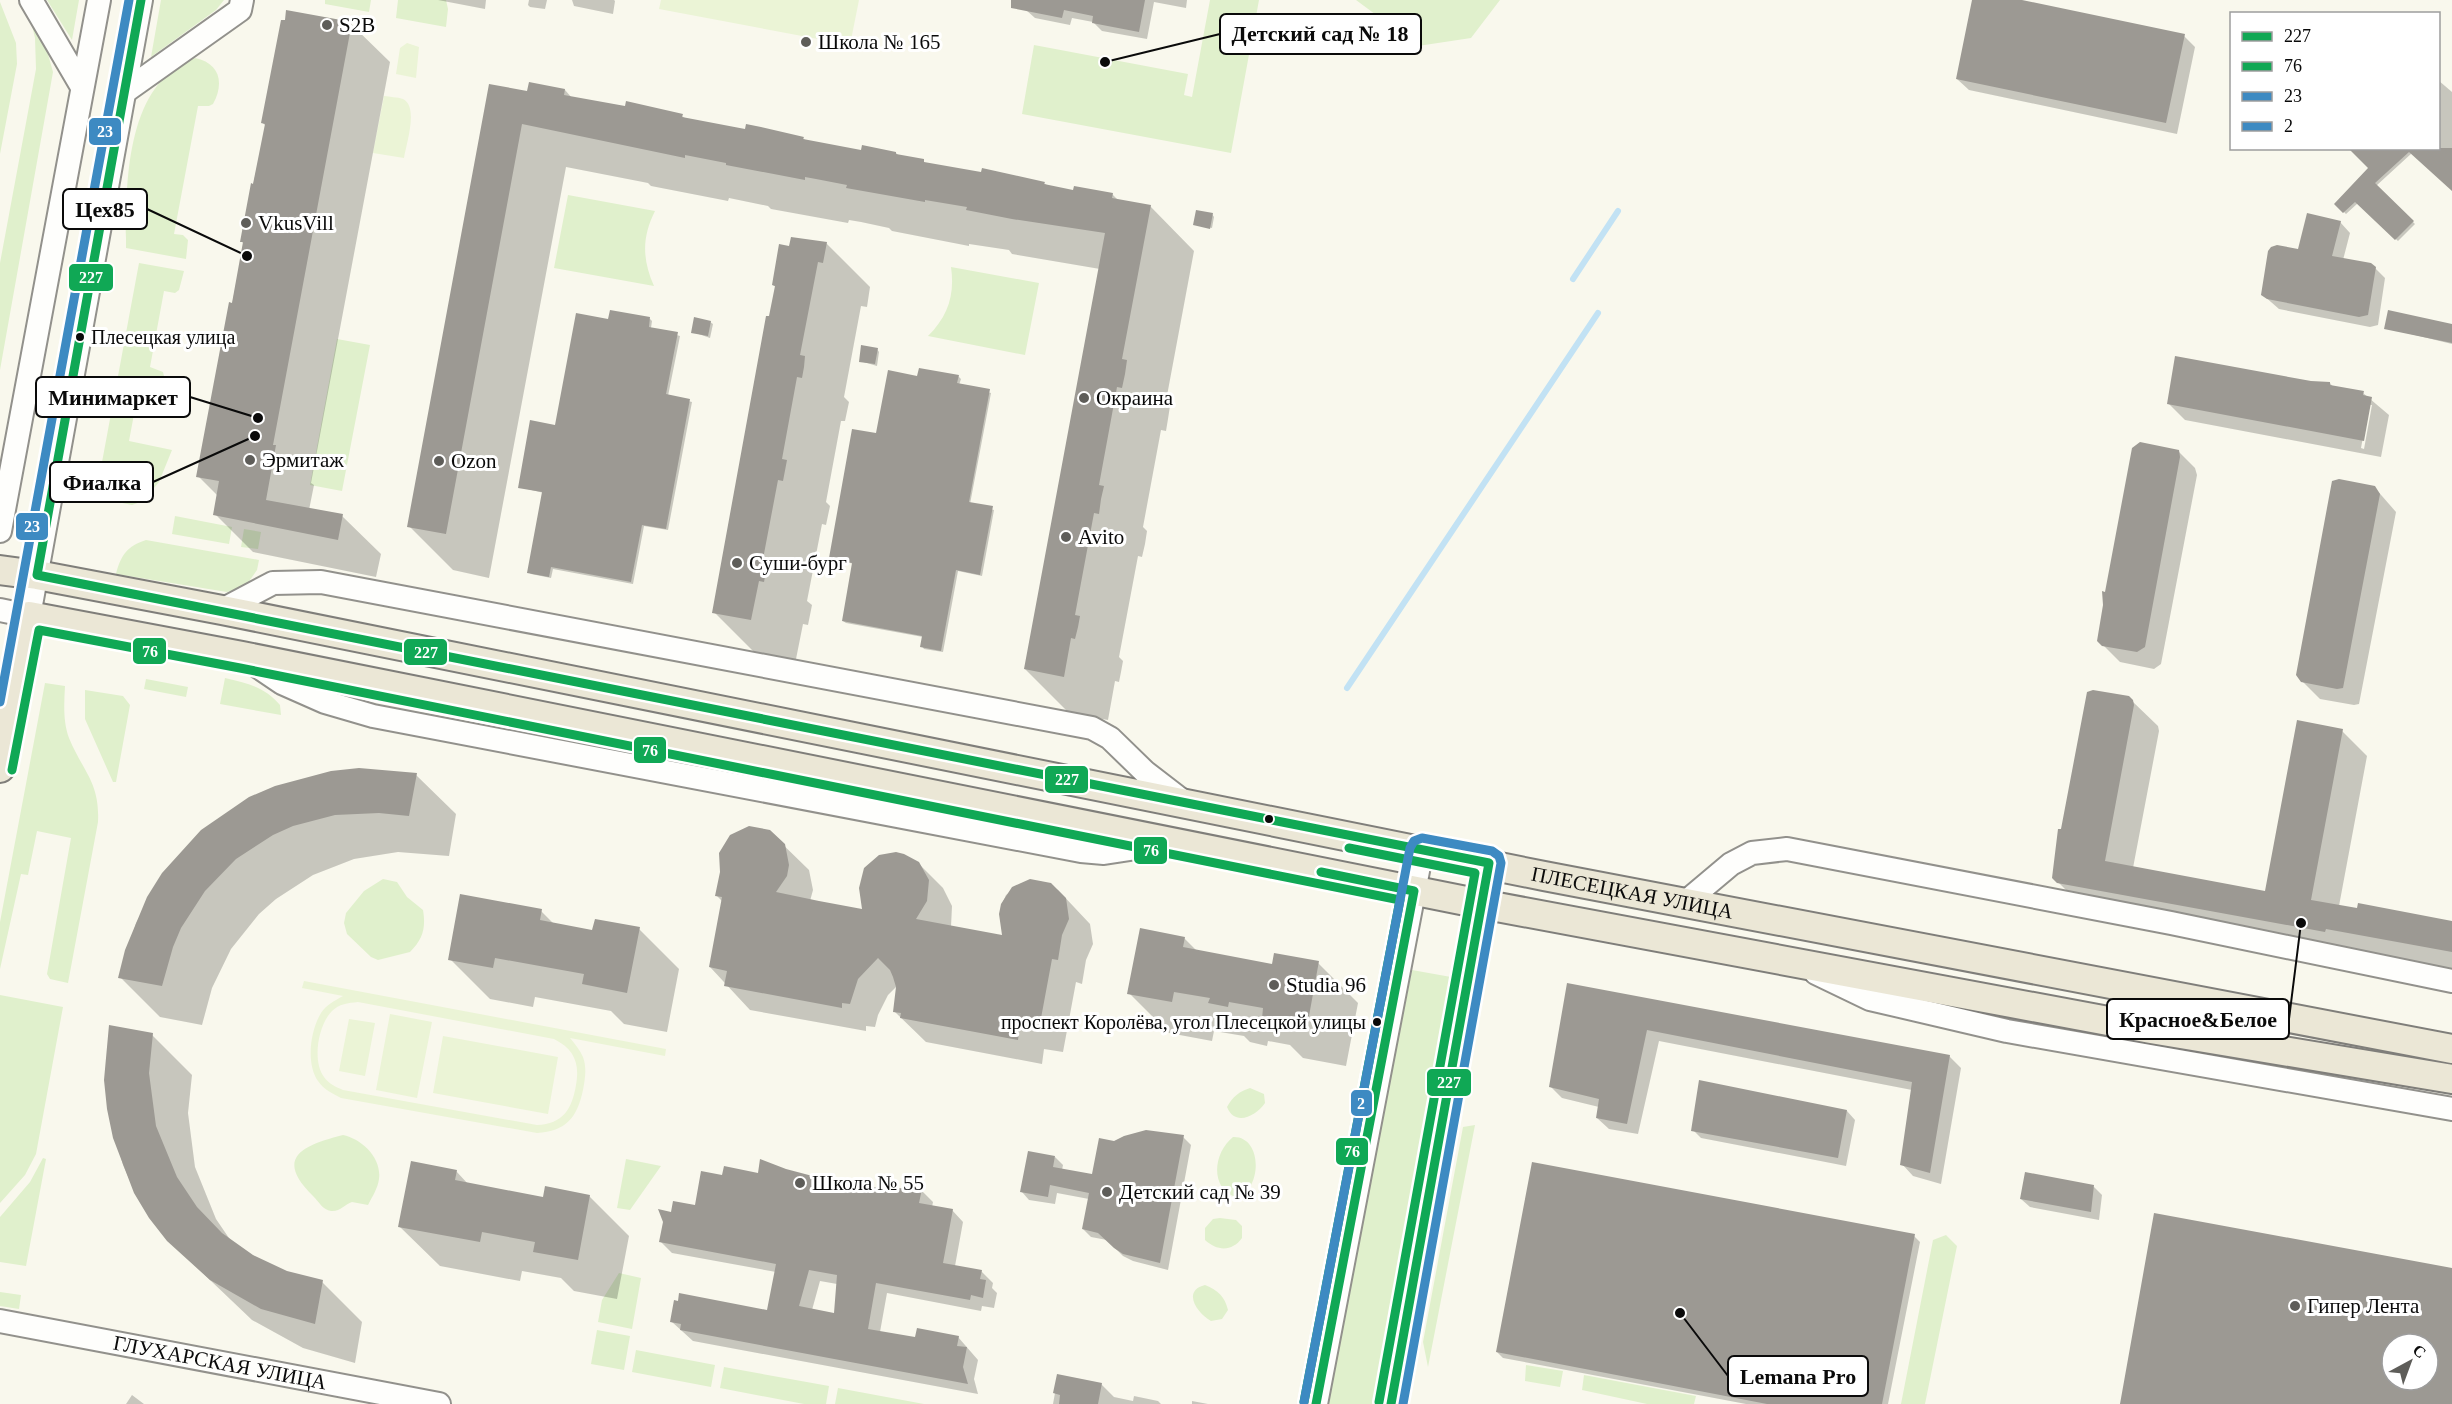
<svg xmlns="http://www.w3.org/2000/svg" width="2452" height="1404" font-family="'Times New Roman',serif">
<rect width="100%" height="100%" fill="#f9f8ed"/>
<path fill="#e0f0cc" d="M47 0H79L72 40Z
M161 0H224L216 10 151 57Z
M325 0H371L369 12 325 4Z
M398 0H446L448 9 446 27 396 18Z
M1210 0H1259L1231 153 1022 114 1034 45 1188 74 1184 95 1192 97Z
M1356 0H1500L1471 38 1418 46Z
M0 2 16 43 17 64 0 154Z
M30 17 44 40 53 72 0 370V263L36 69 35 38Z
M195 58C219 63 225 82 213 104L209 106H198L174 234 183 235 188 240 186 259 126 248C126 187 124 83 195 58Z
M568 195 655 211C642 237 642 259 654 286L554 268Z
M139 263 184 271 179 290 175 293 164 291 150 367 163 372C166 381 163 396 154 400L137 398 129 441 172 450 159 482 143 501 132 505 103 499 98 496 97 489Z
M951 267 1039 283 1025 355 928 336C948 316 955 295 951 267Z
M337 339 370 345 342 491 310 485Z
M175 516 232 527 229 544 172 534Z
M244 529 261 532 258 549 241 547Z
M146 540 259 560 257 570 245 587 227 592 116 574C121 555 127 546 146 540Z
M225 678C247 683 265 687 280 705L281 715 220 704Z
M146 679 188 687 186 697 144 689Z
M45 683 65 686C64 704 63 722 69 738 83 772 100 782 98 822L68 983 50 979 47 974 71 838 37 831 28 875 21 874 0 969V922Z
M85 690 123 696 130 705 116 782H113L85 719Z
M383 879 397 882 407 897 423 910C426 928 423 939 410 952L378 960 371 957 347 934 344 923 346 913 364 891Z
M1412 970 1451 977 1373 1404H1327Z
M0 995 63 1007 36 1154 25 1175 0 1203Z
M1250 1088 1264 1094 1265 1103C1256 1116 1235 1127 1227 1107 1233 1096 1239 1092 1250 1088Z
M1475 1125 1428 1367 1423 1342 1463 1127Z
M343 1135C362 1139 382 1158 379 1179 378 1188 372 1197 368 1205L352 1202C345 1204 340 1212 331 1211 323 1210 319 1202 313 1196 273 1157 304 1145 343 1135Z
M1233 1137C1264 1136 1262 1193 1235 1197 1209 1187 1214 1152 1233 1137Z
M43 1158 46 1159 26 1266 0 1262V1217L30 1182Z
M626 1159 661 1166 630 1210 617 1208Z
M1220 1218 1236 1220 1242 1226V1238C1232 1252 1217 1251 1205 1240V1228L1213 1219Z
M1946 1235 1957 1246 1925 1404H1901L1933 1240Z
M619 1273 641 1278 632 1329 598 1322 602 1300Z
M1205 1285C1218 1290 1225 1297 1228 1310L1222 1319 1211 1321C1198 1314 1181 1291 1205 1285Z
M0 1292 21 1295 19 1309 0 1306Z
M597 1330 630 1336 624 1370 591 1364Z
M636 1350 715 1365 711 1387 632 1372Z
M1526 1365 1563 1371 1560 1387 1525 1381Z
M724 1367 829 1386 826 1404H804L720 1388Z
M1584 1375 1696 1396 1694 1404H1647L1582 1390Z
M838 1388 924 1404H835Z"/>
<path fill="#ebf4d6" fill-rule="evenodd" d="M661 0H859L850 45 659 9Z
M407 43 419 47 416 78 396 74 400 48Z
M384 96C390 97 397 97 403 99 419 107 406 144 404 158L373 153Z
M304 981 666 1049 665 1056 570 1038C575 1044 580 1050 583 1057 587 1068 585 1079 583 1090 577 1118 566 1131 537 1133L341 1098C332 1093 324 1090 318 1081 306 1064 310 1031 321 1013 326 1005 334 1001 343 996L302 988ZM358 1002 554 1039C574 1049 580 1063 576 1085 572 1109 563 1124 537 1125L343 1090C336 1087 329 1084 324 1077 312 1061 318 1025 332 1011 339 1004 348 1003 358 1002Z
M390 1014 432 1022 417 1098 376 1090Z
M349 1019 375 1023 365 1076 339 1071Z
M443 1036 558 1057 548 1114 433 1093Z"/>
<path fill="#0003" fill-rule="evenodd" d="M438 0H486L485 9Z
M529 0H547L545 9 530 7 528 5Z
M572 0H614L615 1 613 14 574 6Z
M1028 0H1187L1186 8 1154 2 1147 39 1102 31 1093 22 1072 18 1070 25 1035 18 1026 10Z
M1974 0H2015L2184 36 2195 47 2177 134 1969 90 1957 79Z
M351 24 390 62 311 483 314 485 309 510 342 516 381 554 376 577 253 552 215 514 218 496 198 476 244 244 241 241 266 126 263 123Z
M2438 80 2452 92V190L2412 153 2376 186 2415 224 2398 241 2358 203 2346 214 2336 204 2370 168 2353 148H2438Z
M565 90 572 98 682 116 686 119 746 130 803 138 806 141 862 152 896 153 899 156 923 161 926 164 1044 183 1048 186 1075 192 1112 194 1118 200 1150 206 1194 251 1166 401 1170 406 1168 419 1166 431 1161 430 1143 527 1147 531 1145 544 1142 557 1138 556 1119 657 1123 661 1121 672 1119 682 1115 681 1108 720 1069 713 1025 669 1100 269 1012 254 1009 250 969 244V246L892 231 889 228 861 222 849 220 848 223 771 209 768 206 729 198 728 201 651 186 648 183 566 167 489 578 453 570 409 526 529 93Z
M1212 214 1214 217 1212 228 1195 224Z
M2340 222 2350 233 2343 260 2375 268 2385 278 2378 325 2370 327 2279 309 2263 295 2299 251Z
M826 243 870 287 867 307 861 306 844 397 849 402 845 421H841L826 502 830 506 826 525 822 524 807 601 812 605 808 625 803 624 795 664 758 656 714 612 776 287 773 285 790 248Z
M650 319 652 321 651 328 680 336 668 396 692 402 668 530 644 526 633 584 553 569 551 578 531 574 529 572 544 493 519 487 556 426 609 321Z
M710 322 713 324 710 338 693 332Z
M2452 325V344L2386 328Z
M877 349 879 352 877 366 860 361Z
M958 376 961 379 959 385 991 393 970 504 994 510 982 576 958 571 943 652 924 649 922 646 923 637 846 623 843 621 854 564 831 558 878 435 918 378Z
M2310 383H2330L2333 387 2363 393 2389 415 2381 457 2185 420 2168 403ZM2369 405H2372L2364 449 2361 448Z
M2178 451 2195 468 2197 475 2161 664 2154 669 2120 662 2098 640 2107 593Z
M2375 488 2396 512 2359 704 2354 705 2320 699 2299 678Z
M2132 701 2158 726 2159 731 2133 868 2266 893 2342 731 2367 756 2339 906 2452 922V972L2079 903 2054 878 2063 831Z
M416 775 456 814 449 856 398 852 354 859 313 875 276 899 259 914 231 949 212 988 202 1025 160 1017 120 977 136 923 164 873Z
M769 831 809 870 813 890 810 901 864 910 918 863 943 888 952 906 951 927 1004 937 1002 904 1006 895 1020 884 1030 881H1040L1058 890 1090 924 1093 944 1086 960 1082 984 1076 982 1063 1052 1044 1049 1042 1064 926 1042 895 1012 897 986 888 995 878 1015 875 1027 866 1026V1031L750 1010 710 967 722 901 717 896Z
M541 911 554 924 594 931 639 929 679 969 667 1032 624 1024 611 1011 535 997 533 1007 490 999 450 959Z
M1184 938 1197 951 1273 965 1318 963 1358 1003 1346 1066 1303 1058 1290 1045 1268 1041 1267 1046 1250 1042 1244 1036 1214 1031 1212 1041 1169 1033 1129 993Z
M1568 985 1949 1056 1961 1068 1941 1184 1913 1176 1902 1164 1912 1090 1659 1041 1638 1134 1609 1129 1597 1118 1599 1107 1562 1098 1550 1086Z
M152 1035 192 1075 188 1113 195 1167 216 1219 231 1241 252 1256 287 1272 322 1282 362 1322 355 1363 303 1348 252 1320 168 1240 135 1192 123 1165 108 1109Z
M1847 1111 1855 1120 1846 1166 1701 1138 1693 1130Z
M1183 1137 1191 1145 1168 1270 1133 1261 1123 1256 1107 1240 1091 1237 1083 1229 1089 1199 1057 1193 1055 1204 1029 1200 1022 1192 1055 1157 1063 1165 1062 1170 1093 1176 1115 1143Z
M786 1170 839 1184 867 1189 921 1190 933 1202 932 1207 952 1210 963 1222 955 1266 981 1271 993 1283 992 1288 997 1293 994 1308 982 1306 981 1311 887 1293 880 1332 916 1339 958 1337 978 1360 974 1379 978 1394 693 1341 672 1322 768 1312 776 1272 672 1253 661 1242 672 1214 696 1207 724 1177ZM820 1281 837 1284 835 1314 812 1310Z
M456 1171 469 1185 544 1198 589 1196 629 1236 617 1299 574 1291 561 1278 522 1271 520 1281 440 1266 400 1227Z
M2094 1187 2102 1195 2099 1220 2030 1207 2021 1199Z
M1914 1236 1920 1242 1888 1404H1746L1503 1358 1497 1352Z
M1058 1376 1101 1384 1114 1397 1133 1401 1134 1396 1158 1401 1161 1404H1053Z
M132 1395 144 1404H126Z
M1192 1401 1208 1404H1192Z"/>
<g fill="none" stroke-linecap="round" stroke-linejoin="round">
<path stroke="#c2e2f4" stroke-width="6" d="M1573 279 1618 211
M1347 688 1598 313"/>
</g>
<path fill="#9c9993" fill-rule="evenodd" d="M1011 0H1145L1139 32 1092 23 1093 16 1064 10 1062 18 1011 8Z
M1972 0H2022L2185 34 2166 123 1956 79Z
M286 10 352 22 273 445H276L266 500 343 514 338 540 213 515 219 481 196 477 229 302 232 303 243 242H240L251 183 253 184 265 124 261 123 281 20H285Z
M529 82 565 89 564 95 625 106 626 101 683 114 682 117 745 129 746 124 761 127 804 137 803 139 861 150 862 145 896 152V154L924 159V162L981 172 982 168 1045 182 1044 184 1073 190 1074 186 1113 193 1112 198 1151 205 1122 359 1127 360 1125 374 1122 388 1117 387 1099 485 1104 486 1101 499 1099 514 1094 513 1075 615 1080 616 1078 627 1075 639 1071 638 1064 677 1024 669 1105 233 1012 219 966 210 967 207 925 200V202L846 188 847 185 816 179 805 177V180L726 165V163L685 155V158L522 124 446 534 407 527 489 84 527 91Z
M2348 148H2452V191L2409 152 2375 183 2414 221 2395 240 2355 202 2343 213 2334 204 2368 168Z
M1196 210 1213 213 1210 229 1193 225Z
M2307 213 2341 221 2332 256 2371 263 2376 267 2368 315 2359 317 2267 299 2261 295 2268 251 2271 247 2277 245 2298 249Z
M791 237 827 242 823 263 818 262 800 355 805 356 804 367 802 378 797 377 782 459 787 460 783 481 778 480 763 559 768 560 764 582 759 581 751 620 712 613 766 316H769L775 286 772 285 779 244 789 246Z
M610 310 650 317 649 327 678 332 666 394 690 399 666 529 642 525 631 582 551 567 549 577 527 573 542 492 518 488 530 420 555 425 576 313 608 319Z
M2388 310 2452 324V343L2384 329Z
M694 317 711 321 708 336 691 333Z
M861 345 878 348 875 364 859 362Z
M2175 356 2311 381 2330 382V385L2364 391 2363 395 2372 397 2364 441 2167 404Z
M919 368 959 375 957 383 990 389 969 502 993 506 980 575 956 570 941 651 920 647 922 636 842 621 852 563 829 558 852 429 876 433 888 370 917 376Z
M2140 442 2179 450 2180 457 2145 647 2137 652 2102 646 2097 641 2103 605 2102 591 2105 592 2132 448Z
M2339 479 2375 486 2380 494 2343 688 2337 689 2301 682 2296 675 2332 481Z
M2093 690 2129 696 2133 700 2134 705 2105 861 2265 891 2297 720 2343 729 2311 900 2357 908 2358 903 2452 921V952L2326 929 2325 932 2057 883 2052 878 2058 829H2061L2087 692Z
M359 768 417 773 409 816 379 813 335 815 293 826 273 835 236 859 205 891 181 928 173 947 162 986 118 978 125 950 147 897 162 873 201 830 249 797 275 786 331 771Z
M749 826 770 830 785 844 789 865 787 876 776 892 819 901 862 909 859 888 864 868 879 855 896 852 904 854 919 862 929 880 927 901 916 919 1002 935 999 914 1001 904 1012 887 1030 879 1051 883 1066 898 1069 919 1062 935 1058 960 1052 959 1039 1029 1020 1025 1018 1040 900 1018 901 1013 893 1012 896 987 893 977 890 970 878 958 858 979 850 1004 842 1003V1008L724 986 727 971 709 967 722 897 715 896 720 872 719 853 730 835Z
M460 894 542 909 540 920 592 930 595 919 640 927 627 993 582 984 584 974 495 958 493 968 448 960Z
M1140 928 1185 937 1183 947 1272 964 1274 953 1319 961 1307 1027 1262 1019 1263 1008 1229 1002 1228 1007 1208 1003 1210 998 1174 992 1172 1002 1127 994Z
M1567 983 1950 1055 1930 1173 1900 1165 1912 1082 1647 1030 1627 1124 1596 1118 1599 1099 1549 1087Z
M109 1025 153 1033 149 1073 156 1126 177 1177 197 1207 222 1233 253 1255 287 1271 323 1280 315 1324 261 1309 210 1280 167 1241 149 1218 134 1193 113 1138 107 1109 104 1080Z
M1699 1080 1847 1110 1838 1158 1691 1131Z
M1146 1130 1184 1135 1160 1263 1123 1254 1114 1248 1098 1233 1082 1229 1089 1193 1050 1185 1048 1197 1020 1192 1028 1151 1055 1156 1053 1167 1092 1174 1099 1138 1114 1141 1124 1136Z
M760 1159 786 1169 839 1183 867 1187 922 1189 919 1203 953 1209 943 1263 982 1270 980 1279 986 1280 983 1298 971 1295 970 1300 876 1283 868 1329 915 1337 917 1328 959 1336 957 1346 967 1347 963 1367 968 1384 680 1330 681 1324 670 1322 674 1300 678 1301 679 1293 767 1310 776 1264 659 1242 663 1222 658 1209 671 1212 673 1201 695 1205 701 1171 722 1175 724 1166 758 1173ZM809 1270 837 1275 834 1313 799 1306Z
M411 1161 457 1170 455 1180 543 1197 545 1186 590 1195 578 1260 533 1252 535 1242 482 1232 480 1242 398 1227Z
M1532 1162 1915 1234 1882 1404H1767L1496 1352Z
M2025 1172 2094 1185 2091 1212 2020 1199Z
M2154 1213 2452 1268V1404H2120ZM2392 1344H2428V1380H2392Z
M1057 1374 1102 1383 1098 1404H1059L1060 1395 1053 1393Z"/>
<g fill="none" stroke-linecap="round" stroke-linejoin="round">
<g stroke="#92918c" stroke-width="26">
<g id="minor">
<path d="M31 0 82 87"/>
<path d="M123 93 240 10 242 0"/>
<path d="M0 531 99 0"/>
<path d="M0 610 29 616 141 0"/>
<path d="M222 610 273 583 321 582 1092 728 1110 738 1145 772 1184 802"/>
<path d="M248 660 282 683 325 702 373 716 1081 851 1104 853 1163 844"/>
<path d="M1687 901 1731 864 1752 853 1787 849 2171 923 2452 981"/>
<path d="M1816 973 1870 999 2007 1031 2452 1109"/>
<path id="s1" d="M0 1321 439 1404"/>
<path d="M1316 1404 1422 850"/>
<path d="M1391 1404 1489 863"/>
</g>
</g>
<g stroke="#7f7e7a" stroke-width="32">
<g id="major">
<path id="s2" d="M0 570 37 575 222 610 1544 876 2452 1049"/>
<path d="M0 768 29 616 242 656 1481 904 2151 1029 2452 1079"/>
</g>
</g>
<use href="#minor" stroke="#fefefc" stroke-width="22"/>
<use href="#major" stroke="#ebe7d6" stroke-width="28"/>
<g stroke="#fff" stroke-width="14">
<path id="bus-1" d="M141 0 37 575 1489 863 1391 1404
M1316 1404 1414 891 1321 872"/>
</g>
<g stroke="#fff" stroke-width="14">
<path id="bus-2" d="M12 770 39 630 240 668 1400 900 1304 1402
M1349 848 1475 873 1379 1402"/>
</g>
<g stroke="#fff" stroke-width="14">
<path id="bus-3" d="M0 702 129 0"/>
</g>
<g stroke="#fff" stroke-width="14">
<path id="bus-4" d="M1304 1402 1410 848 1414 841 1422 838 1492 851 1499 856 1501 863 1403 1404"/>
</g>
<use href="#bus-1" stroke="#10a855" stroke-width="9"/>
<use href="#bus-2" stroke="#10a855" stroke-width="9"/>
<use href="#bus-3" stroke="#3d8ac2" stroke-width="9"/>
<use href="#bus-4" stroke="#3d8ac2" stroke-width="9"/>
</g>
<g fill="#5e5d59" stroke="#fff" stroke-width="2">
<circle cx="327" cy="25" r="6"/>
<circle cx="806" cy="42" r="6"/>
<circle cx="246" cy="223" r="6"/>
<circle cx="1084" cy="398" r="6"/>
<circle cx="250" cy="460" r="6"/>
<circle cx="439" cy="461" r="6"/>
<circle cx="1066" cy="537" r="6"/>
<circle cx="737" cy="563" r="6"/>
<circle cx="1274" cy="985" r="6"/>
<circle cx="800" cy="1183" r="6"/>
<circle cx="1107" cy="1192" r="6"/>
<circle cx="2295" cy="1306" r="6"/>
</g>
<g fill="#0a0a0a" stroke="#fff" stroke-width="2">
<circle cx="80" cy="337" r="5"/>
<circle cx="1269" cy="819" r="5"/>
<circle cx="1377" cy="1022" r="5"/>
</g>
<g text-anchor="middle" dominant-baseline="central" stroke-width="6" stroke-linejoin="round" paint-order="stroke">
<g font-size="20" fill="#0a0a0a" stroke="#fff" text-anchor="start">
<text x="91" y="337">Плесецкая улица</text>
<text x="1366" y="1022" text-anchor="end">проспект Королёва, угол Плесецкой улицы</text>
</g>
<g font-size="21" fill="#0a0a0a" stroke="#fff" text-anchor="start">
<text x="339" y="25">S2B</text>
<text x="818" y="42">Школа № 165</text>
<text x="258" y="223">VkusVill</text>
<text x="1096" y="398">Окраина</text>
<text x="262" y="460">Эрмитаж</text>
<text x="451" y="461">Ozon</text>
<text x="1078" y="537">Avito</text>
<text x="749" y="563">Суши-бург</text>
<text x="1286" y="985">Studia 96</text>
<text x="812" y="1183">Школа № 55</text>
<text x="1119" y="1192">Детский сад № 39</text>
<text x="2307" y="1306">Гипер Лента</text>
</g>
<g font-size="21" fill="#0a0a0a" stroke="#fff">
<text stroke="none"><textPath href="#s2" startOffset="1664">ПЛЕСЕЦКАЯ УЛИЦА</textPath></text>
<text stroke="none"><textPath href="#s1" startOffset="224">ГЛУХАРСКАЯ УЛИЦА</textPath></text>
</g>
</g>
<path fill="none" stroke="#0a0a0a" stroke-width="2" d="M1105 62L1220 34M247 256L147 209M258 418L190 397M255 436L153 482M2301 923L2289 1019M1680 1313L1728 1376"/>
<g fill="#0a0a0a" stroke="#fff" stroke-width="2">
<circle cx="1105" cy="62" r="6"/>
<circle cx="247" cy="256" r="6"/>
<circle cx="258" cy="418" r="6"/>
<circle cx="255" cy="436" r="6"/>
<circle cx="2301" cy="923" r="6"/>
<circle cx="1680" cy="1313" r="6"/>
</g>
<g fill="#fff" stroke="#0a0a0a" stroke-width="2">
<rect x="1220" y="14" width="201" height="40" rx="6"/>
<rect x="63" y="189" width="84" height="40" rx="6"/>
<rect x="36" y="377" width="154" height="40" rx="6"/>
<rect x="50" y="462" width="103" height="40" rx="6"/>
<rect x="2107" y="999" width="182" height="40" rx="6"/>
<rect x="1728" y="1356" width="140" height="40" rx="6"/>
</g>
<g font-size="22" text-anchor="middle" font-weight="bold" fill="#0a0a0a">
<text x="1320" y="41">Детский сад № 18</text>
<text x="105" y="217">Цех85</text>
<text x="113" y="405">Минимаркет</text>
<text x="102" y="490">Фиалка</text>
<text x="2198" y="1027">Красное&amp;Белое</text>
<text x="1798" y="1384">Lemana Pro</text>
</g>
<g stroke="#fff" stroke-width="2">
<rect x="88" y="117" width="34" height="29" rx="6" fill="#3d8ac2"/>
<rect x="68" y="263" width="46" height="29" rx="6" fill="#10a855"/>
<rect x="15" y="512" width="34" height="29" rx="6" fill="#3d8ac2"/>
<rect x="132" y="637" width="35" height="28" rx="6" fill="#10a855"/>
<rect x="403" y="638" width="45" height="28" rx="6" fill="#10a855"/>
<rect x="633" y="736" width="34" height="28" rx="6" fill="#10a855"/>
<rect x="1044" y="765" width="45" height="29" rx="6" fill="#10a855"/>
<rect x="1133" y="836" width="35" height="29" rx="6" fill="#10a855"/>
<rect x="1426" y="1068" width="46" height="29" rx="6" fill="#10a855"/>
<rect x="1350" y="1089" width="23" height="28" rx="6" fill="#3d8ac2"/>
<rect x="1335" y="1137" width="34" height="29" rx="6" fill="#10a855"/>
</g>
<g font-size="16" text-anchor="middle" font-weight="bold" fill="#fff">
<text x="105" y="137">23</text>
<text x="91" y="283">227</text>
<text x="32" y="532">23</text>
<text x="150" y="657">76</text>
<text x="426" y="658">227</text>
<text x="650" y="756">76</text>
<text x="1067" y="785">227</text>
<text x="1151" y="856">76</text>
<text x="1449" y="1088">227</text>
<text x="1361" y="1109">2</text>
<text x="1352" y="1157">76</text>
</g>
<rect x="2230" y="12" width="210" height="138" fill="#ffffff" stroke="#9d9d9d" stroke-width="1.5"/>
<rect x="2242" y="32" width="30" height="9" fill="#10a855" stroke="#9d9d9d" stroke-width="1.5"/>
<text x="2284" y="42" font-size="18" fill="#0a0a0a">227</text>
<rect x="2242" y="62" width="30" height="9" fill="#10a855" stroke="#9d9d9d" stroke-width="1.5"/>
<text x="2284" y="72" font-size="18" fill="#0a0a0a">76</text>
<rect x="2242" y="92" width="30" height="9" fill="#3d8ac2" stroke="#9d9d9d" stroke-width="1.5"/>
<text x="2284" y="102" font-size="18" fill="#0a0a0a">23</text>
<rect x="2242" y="122" width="30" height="9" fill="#3d8ac2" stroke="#9d9d9d" stroke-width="1.5"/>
<text x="2284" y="132" font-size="18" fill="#0a0a0a">2</text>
<g transform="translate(2410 1362) rotate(41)"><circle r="28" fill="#ffffff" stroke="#9d9d9d" stroke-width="1.5"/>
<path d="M0-4.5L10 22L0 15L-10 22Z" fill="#5e5d59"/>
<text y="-9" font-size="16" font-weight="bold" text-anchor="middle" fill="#0a0a0a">С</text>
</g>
</svg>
